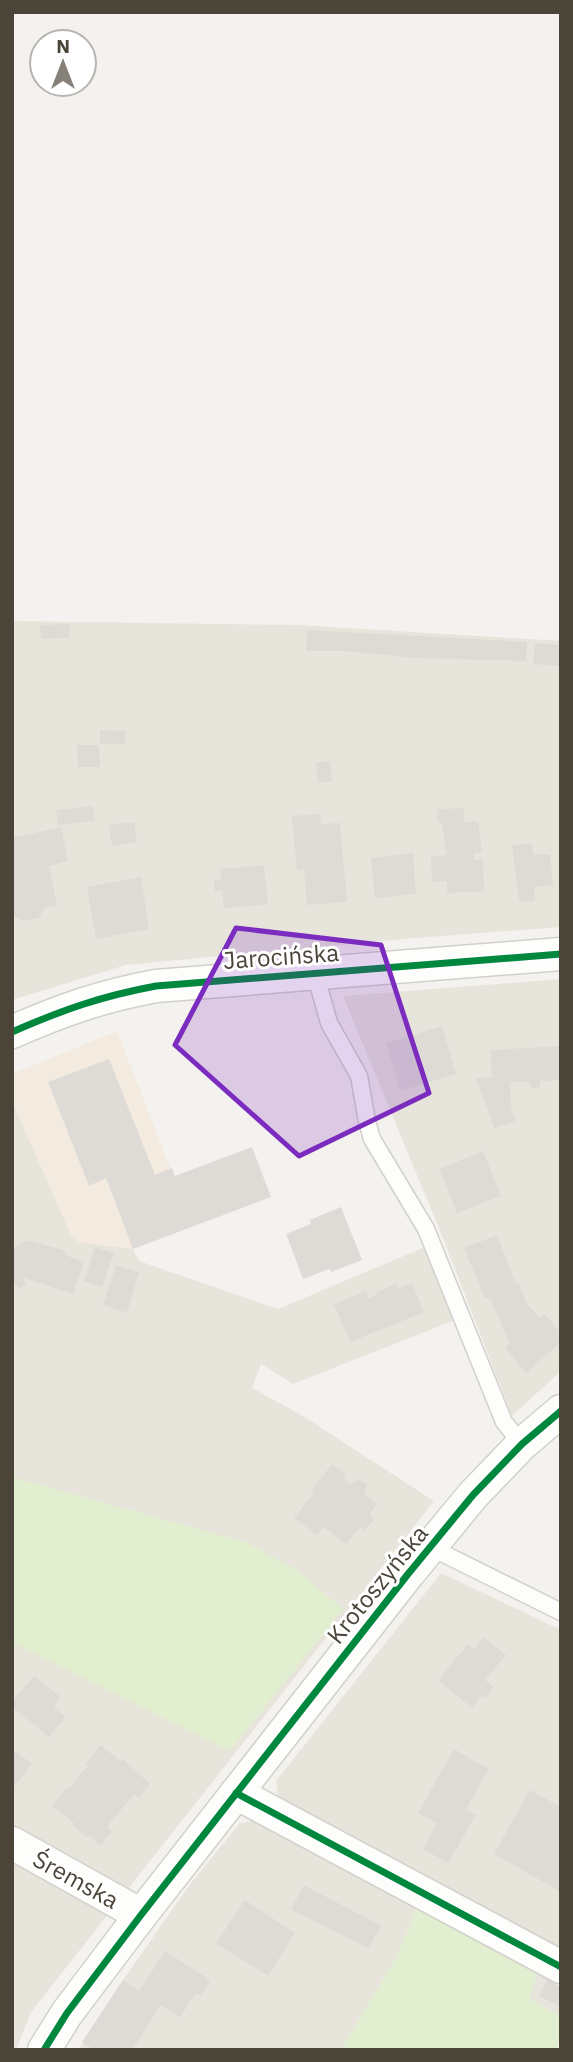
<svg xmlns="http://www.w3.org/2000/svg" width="573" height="2062" font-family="'IBM Plex Sans',sans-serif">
<rect width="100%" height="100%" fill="#f4f2ee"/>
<path fill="#e7e4dc" d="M12 621 298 625 561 641V927L415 938 126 965 12 1000Z
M561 979V1371L512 1416 443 1238 343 996Z
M12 1101 71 1234 79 1242 133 1249 139 1261 278 1309 425 1247 455 1320 293 1384 261 1364 252 1388 303 1416 434 1501 31 2012 16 2050H12Z
M441 1573 561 1630V1955L278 1796 276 1781Z
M263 1819 418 1906 396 1958 341 2050H78L123 1980 191 1883 240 1823Z
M537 1974 561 1987V2017L529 1999Z"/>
<path fill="#f3ebdf" d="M117 1031 193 1226 133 1249 79 1242 71 1235 12 1101V1074Z"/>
<path fill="#e1eecf" d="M12 1477 245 1542 294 1568 343 1609 230 1751 12 1642Z
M418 1906 537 1974 529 1999 561 2017V2041L556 2050H341L396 1958Z"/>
<path fill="#dedbd6" d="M70 624 69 638 41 639 40 625Z
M307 630 527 642 526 661 417 658 345 651H306Z
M535 643 561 645V666L533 664Z
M100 730 125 731V744H100Z
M77 745H99L100 767H78Z
M330 761 332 781 318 783 316 762Z
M93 806 95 821 58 825 56 810Z
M464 808V822H478L482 853H473L474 860H483L484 891 447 893V881L432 882 431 856 446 855 442 823 438 822 437 809Z
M320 814 321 824 340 823 347 902 307 905 304 869 297 870 292 816Z
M134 822 137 842 112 846 109 825Z
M61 827 68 861 49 866 57 905 44 908 39 918 23 921 12 915V838Z
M532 844 533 855 550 854 553 885 534 887 535 901 519 902 512 845Z
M413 853 416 894 375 898 371 858Z
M264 865 268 904 224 908 222 890 215 891 214 880 221 879 220 869Z
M141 877 149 929 96 939 87 887Z
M442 1026 456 1074 400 1091 386 1043Z
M561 1046V1080L540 1081V1088H530V1082H510L511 1108 515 1121 494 1128 476 1078 492 1077 490 1050Z
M109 1059 155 1175 172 1168 175 1176 252 1147 271 1197 133 1249 106 1178 89 1186 48 1082Z
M483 1151 501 1196 457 1213 439 1169Z
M341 1207 362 1260 331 1272 329 1269 303 1279 286 1234 311 1224 310 1220Z
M497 1235 516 1284 519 1283 527 1304 540 1318 544 1313 561 1333V1342L526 1373 505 1348 509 1343 490 1297 485 1299 464 1248Z
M27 1240 66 1251 65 1255 84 1262 73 1294 24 1278 26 1285 18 1289 15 1282 12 1283V1249Z
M95 1247 114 1253 102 1287 84 1281Z
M116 1265 139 1272 127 1313 103 1305Z
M412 1283 424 1312 350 1342 334 1304 366 1291 368 1298 376 1295 375 1293 396 1284 398 1289Z
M332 1464 346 1475 343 1479 351 1485 359 1479 367 1485 364 1494 377 1504 369 1514 374 1520 365 1530 360 1527 346 1544 324 1527 317 1535 294 1518 314 1493 311 1491Z
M484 1637 506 1655 485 1680 494 1687 485 1698 482 1696 472 1708 438 1680 468 1644 474 1649Z
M34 1676 61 1697 54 1707 65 1717 49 1737 12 1707V1702Z
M100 1745 121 1761 123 1759 150 1784 139 1798 134 1794 110 1823 107 1828 112 1832 101 1845 88 1835 87 1837 82 1834 72 1825 74 1823 52 1806 67 1787 69 1789 78 1777 88 1766 85 1764 87 1762Z
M12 1749 32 1764 12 1789Z
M454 1749 489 1769 466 1809 476 1815 448 1863 423 1849 437 1823 418 1813Z
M530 1790 561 1807V1892L494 1854Z
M304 1885 381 1926 368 1948 291 1909Z
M245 1900 295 1933 268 1976 216 1943Z
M165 1951 206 1977 205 1979 210 1982 201 1996 196 1993 180 2017 161 2005 132 2050H94L82 2042 123 1980 139 1991Z
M548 1980 561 1987V2002L559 2006 539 1996Z"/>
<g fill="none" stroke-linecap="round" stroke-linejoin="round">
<g stroke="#d2d0cb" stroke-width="19">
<path id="lane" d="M315 973 329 1023 359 1076 367 1121 372 1139 426 1229 504 1422 522 1444
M430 1547 561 1612"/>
</g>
<g stroke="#d2d0cb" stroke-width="35">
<path id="street" d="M12 1032C62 1010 102 996 156 986L561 954
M236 1793 561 1967
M12 1843 141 1915
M44 2050 67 2013 141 1915 408 1574 473 1495 522 1444 561 1411"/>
</g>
<use href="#lane" stroke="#fdfdfc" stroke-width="16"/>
<use href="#street" stroke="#fdfdfc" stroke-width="32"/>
<g stroke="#fff" stroke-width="11">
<path id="cycleway" d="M12 1032C62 1010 102 996 156 986L561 954
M236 1793 561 1967
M44 2050 67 2013 141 1915 408 1574 473 1495 522 1444 561 1411"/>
</g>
<use href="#cycleway" stroke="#00873e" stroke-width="7"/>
</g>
<path fill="#7b2cbf" fill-opacity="0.2" stroke="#7b2cbf" stroke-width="5" stroke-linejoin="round" d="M236 928 381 945 429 1093 299 1156 175 1045Z"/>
<g text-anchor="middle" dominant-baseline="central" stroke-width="6" stroke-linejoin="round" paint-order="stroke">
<g font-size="24" fill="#4b4439" stroke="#fff">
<text transform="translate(281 956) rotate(-4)">Jarocińska</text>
<text transform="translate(377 1584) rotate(-51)">Krotoszyńska</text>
<text transform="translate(76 1879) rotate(29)">Śremska</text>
</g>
</g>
<rect width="573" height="2062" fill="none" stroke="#4b4439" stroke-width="28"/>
<g transform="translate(63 63)"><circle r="33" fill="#ffffff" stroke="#b7b4b0" stroke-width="2"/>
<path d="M0-5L12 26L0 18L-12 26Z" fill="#868178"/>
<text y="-10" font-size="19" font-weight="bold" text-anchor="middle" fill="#4b4439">N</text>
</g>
</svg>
